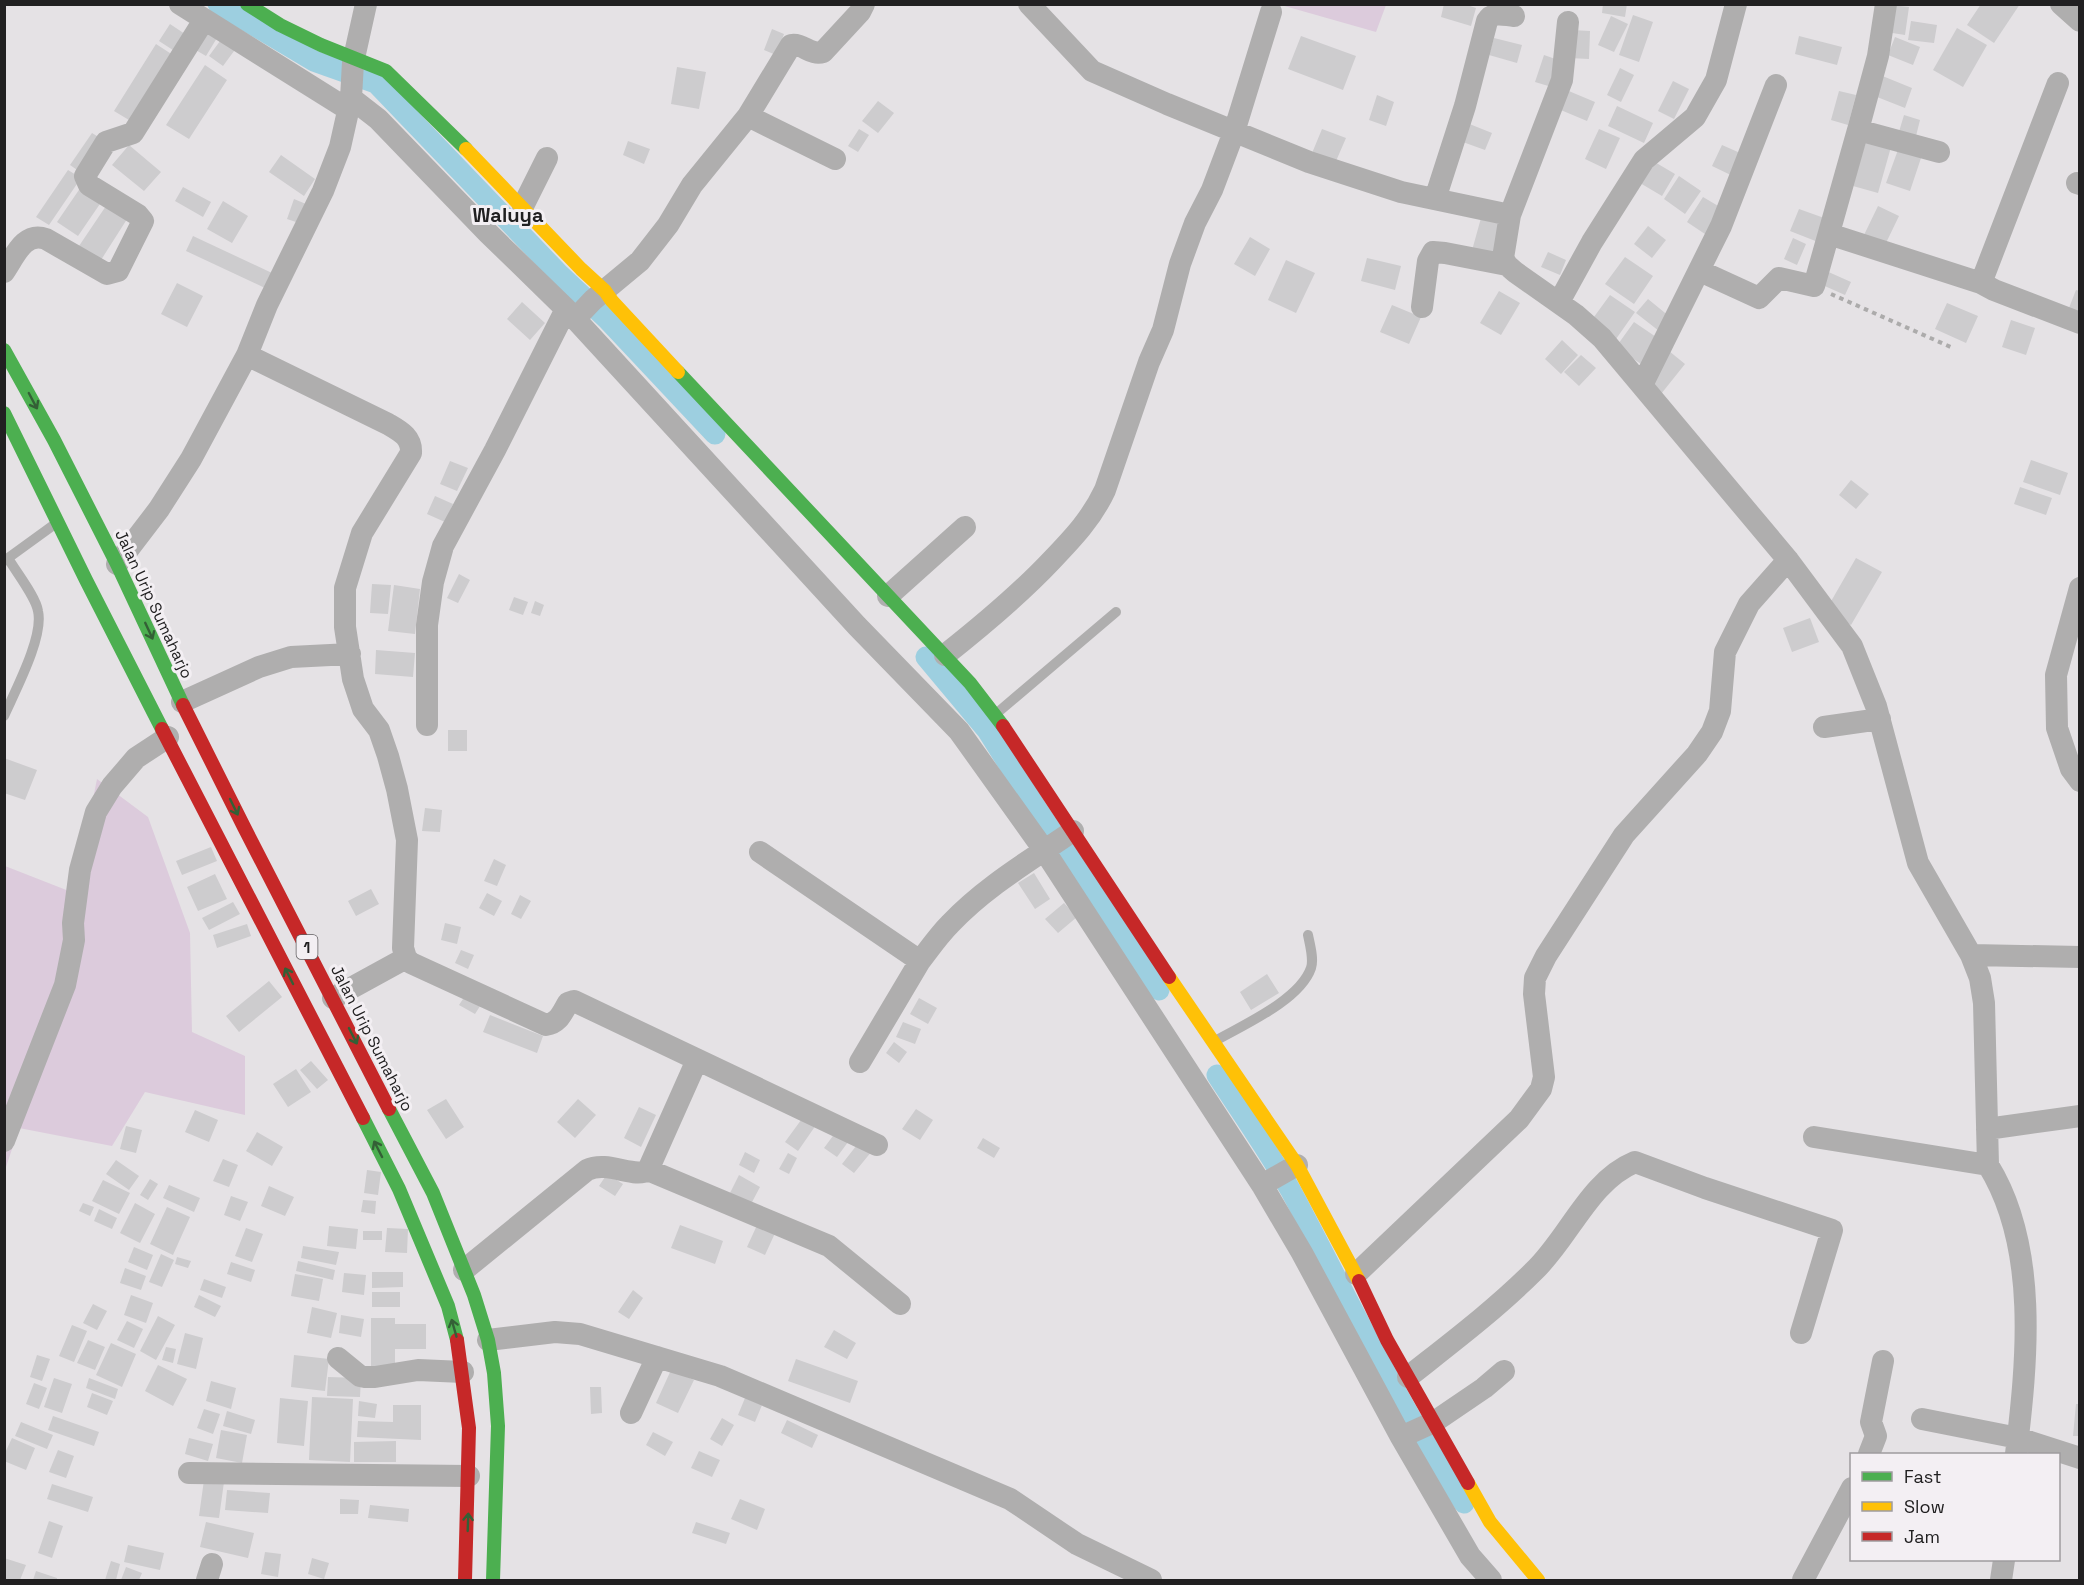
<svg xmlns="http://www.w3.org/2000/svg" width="2084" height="1585" font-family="'Space Grotesk',sans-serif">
<rect width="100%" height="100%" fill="#e5e2e5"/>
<path fill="#dccbdc" d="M1281 5H1386L1376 32Z
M97 779 148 817 190 933 192 1032 245 1056V1115L145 1092 112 1146 19 1128 5 1170V866L74 893Z"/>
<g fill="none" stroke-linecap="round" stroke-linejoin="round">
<path stroke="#9dcfe0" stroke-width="21" d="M218 4 314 61 376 83 560 275 607 319 715 434
M926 657 987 730 1035 806 1159 990
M1217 1075C1241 1112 1270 1153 1291 1191 1347 1296 1396 1404 1464 1503"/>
</g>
<path fill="#cdccce" d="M1444 4H1464L1476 8 1471 26 1441 17Z
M1603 4H1627L1625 17 1602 13Z
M1981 4H2020L1994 43 1967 25Z
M1890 5 1909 7 1905 35 1886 32Z
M1633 15 1653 22 1639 62 1619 55Z
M1611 16 1628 24 1614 52 1598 45Z
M1911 21 1937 25 1934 43 1908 40Z
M170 24 191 38 179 54 159 41Z
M208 26 220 33 206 56 194 49Z
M1957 28 1987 45 1963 87 1933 70Z
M772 29 784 34 776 55 764 50Z
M1571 30 1590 31 1589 59 1569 58Z
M1301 36 1356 56 1343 90 1288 69Z
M1799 36 1842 47 1837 65 1795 54Z
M223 37 237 47 223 66 209 56Z
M1895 37 1920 47 1913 65 1888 55Z
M1494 38 1522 45 1517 63 1489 55Z
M156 44 176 57 134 123 114 111Z
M1544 55 1564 62 1555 88 1535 82Z
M205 65 227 80 189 139 166 125Z
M677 67 706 72 699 109 671 104Z
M1620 68 1634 75 1621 102 1607 95Z
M1880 75 1912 88 1905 108 1872 95Z
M1673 81 1689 89 1674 119 1658 111Z
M1564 89 1595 102 1587 121 1556 108Z
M1839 91 1856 95 1848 125 1831 120Z
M1377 95 1394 102 1386 126 1369 120Z
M878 101 894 113 878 133 862 121Z
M1617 106 1653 123 1644 143 1608 126Z
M1904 115 1920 120 1915 140 1898 135Z
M1467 123 1492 133 1485 150 1460 141Z
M859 129 869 135 858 152 848 146Z
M1322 129 1346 138 1333 168 1310 158Z
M1599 129 1620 138 1606 169 1585 159Z
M92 133 105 141 83 174 70 165Z
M1866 140 1891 147 1878 193 1853 186Z
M628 141 650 149 644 164 623 155Z
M129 145 161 172 144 191 112 165Z
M1722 145 1747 156 1737 178 1712 166Z
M1899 147 1922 155 1910 191 1886 183Z
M281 155 315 179 304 196 269 172Z
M1653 161 1675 174 1662 196 1640 183Z
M68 170 81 178 49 225 36 217Z
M1679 176 1701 191 1685 214 1664 199Z
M83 184 104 198 78 236 57 222Z
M183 187 211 202 203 217 175 201Z
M1703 197 1725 210 1708 236 1687 222Z
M294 199 306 204 299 223 287 219Z
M223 201 248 216 232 243 207 229Z
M108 203 129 216 101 260 79 246Z
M1878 206 1899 216 1885 245 1864 235Z
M1799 209 1827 219 1818 242 1790 231Z
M1481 218 1502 224 1492 259 1471 254Z
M1648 226 1666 240 1652 258 1634 244Z
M193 236 272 273 265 288 186 251Z
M1250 237 1270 249 1255 276 1234 264Z
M1793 238 1806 244 1797 265 1784 259Z
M1548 252 1566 260 1560 275 1541 267Z
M1625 257 1653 276 1634 304 1605 284Z
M1367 258 1401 266 1395 290 1361 281Z
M1286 260 1315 273 1296 313 1268 300Z
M1824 270 1851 282 1845 295 1818 283Z
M177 283 203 296 187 327 161 314Z
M2076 290 2080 291V318L2067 313Z
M1499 291 1520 303 1501 335 1480 323Z
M1610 295 1635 312 1616 339 1591 321Z
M1648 299 1670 317 1659 331 1636 313Z
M522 302 545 323 530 340 507 319Z
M1947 303 1978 316 1966 343 1935 329Z
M1392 305 1421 317 1409 344 1380 332Z
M2011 320 2035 328 2026 355 2002 347Z
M1634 322 1662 341 1644 366 1616 347Z
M1562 340 1578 355 1561 374 1545 359Z
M1669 351 1685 364 1661 394 1645 381Z
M1581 355 1596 368 1579 386 1564 372Z
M2031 460 2068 473 2060 495 2023 482Z
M450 461 468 468 457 491 440 484Z
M1851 480 1869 494 1856 509 1839 495Z
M2020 487 2052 498 2046 515 2014 504Z
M435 496 453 504 445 522 427 514Z
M1856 558 1882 572 1851 625 1826 610Z
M459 574 470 580 458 603 447 598Z
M372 584 391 585 388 614 370 613Z
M394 585 420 589 415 634 388 631Z
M514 597 528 602 523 615 509 610Z
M535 601 544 605 540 616 531 613Z
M1810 618 1819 642 1792 652 1783 628Z
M376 650 415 653 413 677 375 674Z
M448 730H467V751H448Z
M4 758 37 770 25 800 4 793Z
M425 808 442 810 440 832 422 831Z
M211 847 217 861 182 875 176 861Z
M494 859 506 865 497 886 484 881Z
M1034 873 1050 899 1035 909 1018 883Z
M215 874 227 899 198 911 187 887Z
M371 889 379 904 356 916 348 901Z
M487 893 502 901 494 916 479 908Z
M520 895 531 901 521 919 511 914Z
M233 902 240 914 209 930 202 918Z
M1064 903 1077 917 1058 933 1045 919Z
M445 923 461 927 457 944 441 940Z
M247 924 251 936 217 948 213 935Z
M461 950 474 955 468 969 455 963Z
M1267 974 1279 993 1251 1010 1240 992Z
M269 981 282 997 239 1032 226 1016Z
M467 993 482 1003 475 1014 459 1005Z
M919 998 937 1008 928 1024 910 1014Z
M490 1015 543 1036 537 1053 483 1032Z
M903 1022 921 1029 915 1044 896 1037Z
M894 1042 907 1052 899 1063 886 1053Z
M311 1061 328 1080 317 1089 300 1070Z
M296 1069 311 1092 288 1107 273 1084Z
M446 1099 464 1127 446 1139 427 1110Z
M578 1099 596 1115 575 1138 557 1122Z
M639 1107 656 1115 641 1147 624 1138Z
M916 1109 933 1120 920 1140 902 1129Z
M195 1110 218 1120 209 1142 185 1132Z
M804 1116 816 1125 798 1151 785 1142Z
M126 1126 142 1130 136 1153 120 1149Z
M838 1129 851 1138 837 1157 824 1148Z
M257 1132 283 1147 272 1166 246 1151Z
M983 1138 1000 1148 994 1158 977 1148Z
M860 1141 872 1151 854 1173 842 1164Z
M745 1152 760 1160 754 1173 739 1165Z
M788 1153 797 1158 789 1174 779 1169Z
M223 1159 238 1165 229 1187 213 1181Z
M116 1160 139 1176 129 1190 106 1174Z
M367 1170 381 1172 378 1195 364 1193Z
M607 1174 623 1184 615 1196 599 1186Z
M739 1175 760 1187 751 1204 730 1193Z
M150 1179 158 1184 148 1200 140 1195Z
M103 1180 130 1193 119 1214 92 1201Z
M169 1185 200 1198 194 1212 163 1198Z
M269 1186 294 1197 285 1216 261 1206Z
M231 1196 248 1202 240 1221 224 1215Z
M363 1200 376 1201 375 1214 361 1212Z
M83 1203 94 1207 90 1216 79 1211Z
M135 1203 155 1214 140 1243 120 1233Z
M167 1207 190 1217 173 1255 150 1244Z
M99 1209 117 1218 112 1229 94 1221Z
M758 1223 776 1231 765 1255 747 1247Z
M680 1225 723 1241 715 1264 671 1248Z
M329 1226 358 1229 356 1249 327 1246Z
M246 1228 263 1234 252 1262 235 1256Z
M387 1228 408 1229 407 1253 385 1252Z
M363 1231H382V1240H363Z
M303 1246 339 1252 336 1265 301 1258Z
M134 1247 153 1255 147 1270 128 1262Z
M161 1254 174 1260 162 1287 149 1282Z
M177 1257 191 1261 188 1268 175 1264Z
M298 1261 335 1270 333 1280 296 1271Z
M231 1262 255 1270 251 1282 227 1274Z
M125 1268 146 1276 141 1290 120 1283Z
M372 1272H403V1287L372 1288Z
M344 1273 366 1275 364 1295 342 1292Z
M295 1274 323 1279 319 1301 291 1296Z
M204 1279 226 1287 222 1298 200 1290Z
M633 1290 643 1298 629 1319 618 1312Z
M372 1292H400V1307H372Z
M131 1295 153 1303 146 1323 124 1315Z
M199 1295 221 1306 215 1317 194 1307Z
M93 1304 107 1311 97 1330 83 1323Z
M312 1307 337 1313 331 1338 307 1333Z
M341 1315 364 1319 361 1337 339 1333Z
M158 1316 175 1325 156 1360 140 1351Z
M371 1318H395V1324H426V1349H395V1368H371Z
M127 1321 143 1329 134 1348 117 1340Z
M72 1325 87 1331 74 1362 59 1356Z
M834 1330 856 1343 847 1359 824 1347Z
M185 1333 203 1338 196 1369 177 1364Z
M88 1340 105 1347 95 1370 77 1363Z
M111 1343 136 1354 122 1387 96 1375Z
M166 1347 176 1349 173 1363 162 1360Z
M37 1355 50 1359 42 1381 30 1377Z
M294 1355 329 1359 325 1391 291 1387Z
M796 1359 858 1381 850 1403 788 1381Z
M158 1365 187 1379 173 1406 145 1391Z
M671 1370 694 1380 678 1413 656 1403Z
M328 1377 361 1378 360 1397 327 1396Z
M54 1378 72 1384 62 1413 44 1407Z
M89 1378 118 1389 115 1399 86 1388Z
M211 1381 236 1388 231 1409 206 1401Z
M34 1383 47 1388 39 1409 26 1404Z
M590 1387H601L602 1413 591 1414Z
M92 1393 113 1401 107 1415 87 1407Z
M312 1397 353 1399 350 1462 309 1460Z
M280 1398 308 1401 304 1446 277 1443Z
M745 1398 762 1405 755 1422 738 1415Z
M359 1401 377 1404 375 1418 358 1416Z
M2076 1404H2080V1436H2073Z
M393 1405H421V1440L357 1437 358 1421 393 1422Z
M204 1409 220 1414 213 1434 197 1428Z
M227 1411 255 1420 251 1434 223 1426Z
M53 1416 99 1432 94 1446 48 1430Z
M722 1418 734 1425 722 1446 710 1439Z
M787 1420 818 1435 812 1448 781 1433Z
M21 1422 53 1435 47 1449 15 1436Z
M221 1430 247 1435 242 1463 216 1458Z
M653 1432 673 1442 665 1456 646 1445Z
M12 1438 35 1448 26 1470 4 1461V1455Z
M189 1438 213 1444 208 1461 185 1454Z
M396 1441V1462H354V1442Z
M58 1450 74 1456 66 1478 49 1472Z
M699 1451 720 1460 712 1477 691 1468Z
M204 1480 224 1482 219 1518 199 1516Z
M52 1484 93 1497 88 1512 47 1499Z
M227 1490 270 1493 268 1513 225 1510Z
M340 1499 359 1500 358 1514H340Z
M740 1499 765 1509 757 1530 731 1519Z
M370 1505 409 1509 408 1522 368 1518Z
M49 1521 63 1526 52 1558 38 1553Z
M206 1522 254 1533 248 1558 200 1547Z
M696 1522 730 1533 726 1544 692 1533Z
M128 1545 164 1553 160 1570 124 1562Z
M265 1552 281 1554 278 1577 261 1574Z
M4 1558 26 1565 20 1580H4Z
M312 1558 329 1563 324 1579 308 1574Z
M111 1561 120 1564 116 1580H105Z
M126 1567 142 1573 139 1580H121Z
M36 1571 57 1578V1580H33Z"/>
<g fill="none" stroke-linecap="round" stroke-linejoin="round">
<path stroke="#acabab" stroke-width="4" stroke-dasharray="4.5 4.5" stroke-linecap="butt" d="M1831 294 1953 348"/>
<path stroke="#afaeae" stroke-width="10" d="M4 561 55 524
M997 713 1116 612
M4 716C15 691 44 637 38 611 36 597 16 572 8 558
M1215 1041C1243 1025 1300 1000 1311 968 1314 959 1310 945 1308 935"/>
<path stroke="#afaeae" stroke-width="22" d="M180 4 349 110
M1029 4 1092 71 1167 104 1309 162 1401 192 1510 215
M2061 4 2080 21
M1568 22 1562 80 1510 215 1503 258 1507 265 1515 272 1576 315 1602 338 1788 560 1852 646 1876 706 1918 863 1971 955 1980 978 1984 1003 1988 1165C2039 1247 2027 1362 2016 1454
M354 58 366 4
M351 98 378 119 488 233 566 309 857 626 959 731 1044 850 1262 1185 1302 1253 1401 1437 1470 1556 1491 1580
M748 116 791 45C803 43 811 56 823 52L860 12 864 4
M1858 130 1878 56 1886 4
M2077 183 2080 184
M1435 199 1465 106 1487 21C1493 11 1503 15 1514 16
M523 206 547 158
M1829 234 1981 283 1994 290 2080 323
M1700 271 1759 298 1779 278 1814 286 1858 130 1939 152
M4 272C15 256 24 231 46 239L107 274 118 271 143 221 138 215 89 185 85 176 106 142 133 133 204 20
M1981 283 2058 83
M1559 302 1592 242 1644 160 1695 117 1716 80 1736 4
M1422 307 1428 261 1433 252 1445 253 1507 265
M575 319 593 300 640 261 668 225 692 185 748 116 835 159
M247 355 388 424C400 431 412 437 411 453L362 533 345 588V627L353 679 363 709 379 730 388 756 397 789 407 840 403 948 406 958 411 963 546 1025C559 1023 562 1013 568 1003L574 1001 877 1145
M1642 385 1721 226 1776 85
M117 564 159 509 191 459 247 355 267 305 323 191 340 147 351 98 353 62
M2080 588 2056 675 2057 728 2071 769 2080 781
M888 596 965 527
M945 655C983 625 1019 595 1052 560 1073 538 1092 518 1105 490L1149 362 1163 330 1180 264 1195 223 1212 190 1234 132 1271 12
M182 702 259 667 291 657 350 654
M427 725V625L433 582 443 546 495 450 566 309
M1824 727 1880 719
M760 852 920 961C930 948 939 935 950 924 986 886 1031 860 1073 831
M1971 955 2080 957
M333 998 406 958
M860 1062 920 961
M1987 1129 2080 1116
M1814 1137 1988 1165
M4 1141 65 985 74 940 73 923 80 870 96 812 112 786 136 758 168 737
M648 1170 829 1246 900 1304
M1262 1185 1297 1165
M464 1270 587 1170C608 1160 634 1179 648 1170L697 1060
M1356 1274 1519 1119 1541 1089 1544 1077 1534 994 1535 978 1546 956 1624 835 1697 754 1712 732 1720 711 1725 652 1749 604 1788 560
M488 1340 555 1332 580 1334 720 1376 1010 1499 1077 1544 1151 1580
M338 1358 360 1376 365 1377H375L418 1370 463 1372
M1408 1377C1451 1343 1495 1310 1534 1271 1569 1238 1589 1181 1635 1162L1705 1188 1832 1230 1801 1333
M631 1413 657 1357
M1922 1419 2018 1438 2080 1458
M1401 1437 1434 1422 1484 1388 1504 1371
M1869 1454 1876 1436 1871 1422 1883 1361
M189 1473 469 1476
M207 1580 212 1564
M1803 1580 1852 1488
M2001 1580 2004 1560"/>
<path stroke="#4caf50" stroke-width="14" d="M247 4 280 25 321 45 386 71 466 149
M4 350 54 440 117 564 183 705
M678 372 970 683 1003 726
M4 413 86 580 162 729
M389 1109 433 1193 474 1295 488 1340 494 1373 498 1426 493 1580
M363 1118 399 1189 448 1306 457 1340"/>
<path stroke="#ffc107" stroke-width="14" d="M466 149 581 269 605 291 612 301 678 372
M1169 977 1297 1165 1359 1281
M1468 1483 1490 1522 1538 1580"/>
<path stroke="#c62828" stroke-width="14" d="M183 705 244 827 389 1109
M1003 726 1169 977
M162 729 363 1118
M1359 1281 1387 1340 1468 1483
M457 1340 469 1428 465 1580"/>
</g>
<defs><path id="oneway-shaft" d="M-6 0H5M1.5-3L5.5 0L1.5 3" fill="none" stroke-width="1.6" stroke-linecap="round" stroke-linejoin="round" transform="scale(1.5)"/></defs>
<g stroke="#346036">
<use href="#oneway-shaft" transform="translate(33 401) rotate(62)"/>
<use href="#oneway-shaft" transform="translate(149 631) rotate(65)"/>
<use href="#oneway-shaft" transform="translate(234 807) rotate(64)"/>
<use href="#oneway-shaft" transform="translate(289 976) rotate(-117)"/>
<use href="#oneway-shaft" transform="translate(353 1036) rotate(63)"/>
<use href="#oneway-shaft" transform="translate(378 1149) rotate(-117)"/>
<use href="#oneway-shaft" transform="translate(454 1328) rotate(-106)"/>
<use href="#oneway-shaft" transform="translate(468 1522) rotate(-88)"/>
</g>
<g text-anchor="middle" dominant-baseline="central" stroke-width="6" stroke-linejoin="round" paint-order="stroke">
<rect fill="#f3eff3" stroke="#605e60" stroke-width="1.5" x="296.5" y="935" width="21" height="24" rx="4.5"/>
<g font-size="15" font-weight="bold" fill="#212021">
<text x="307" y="947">1</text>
</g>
<g font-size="16" fill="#212021" stroke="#f3eff3">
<text transform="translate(154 604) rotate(65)">Jalan Urip Sumaharjo</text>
<text transform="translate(372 1038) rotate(63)">Jalan Urip Sumaharjo</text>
</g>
<g font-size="20" font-weight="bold" fill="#212021" stroke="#f3eff3">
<text x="508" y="215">Waluya</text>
</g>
</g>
<rect width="2084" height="1585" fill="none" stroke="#212021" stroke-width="12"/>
<rect x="1850" y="1453" width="210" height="108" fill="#f3eff3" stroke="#9f9c9f" stroke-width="1.5"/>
<rect x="1862" y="1472" width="30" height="9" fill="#4caf50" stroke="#9f9c9f" stroke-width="1.5"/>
<text x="1904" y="1483" font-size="18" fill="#212021">Fast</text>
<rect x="1862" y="1502" width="30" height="9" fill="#ffc107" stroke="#9f9c9f" stroke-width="1.5"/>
<text x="1904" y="1513" font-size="18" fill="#212021">Slow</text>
<rect x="1862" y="1532" width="30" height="9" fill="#c62828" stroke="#9f9c9f" stroke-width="1.5"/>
<text x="1904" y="1543" font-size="18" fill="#212021">Jam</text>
</svg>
